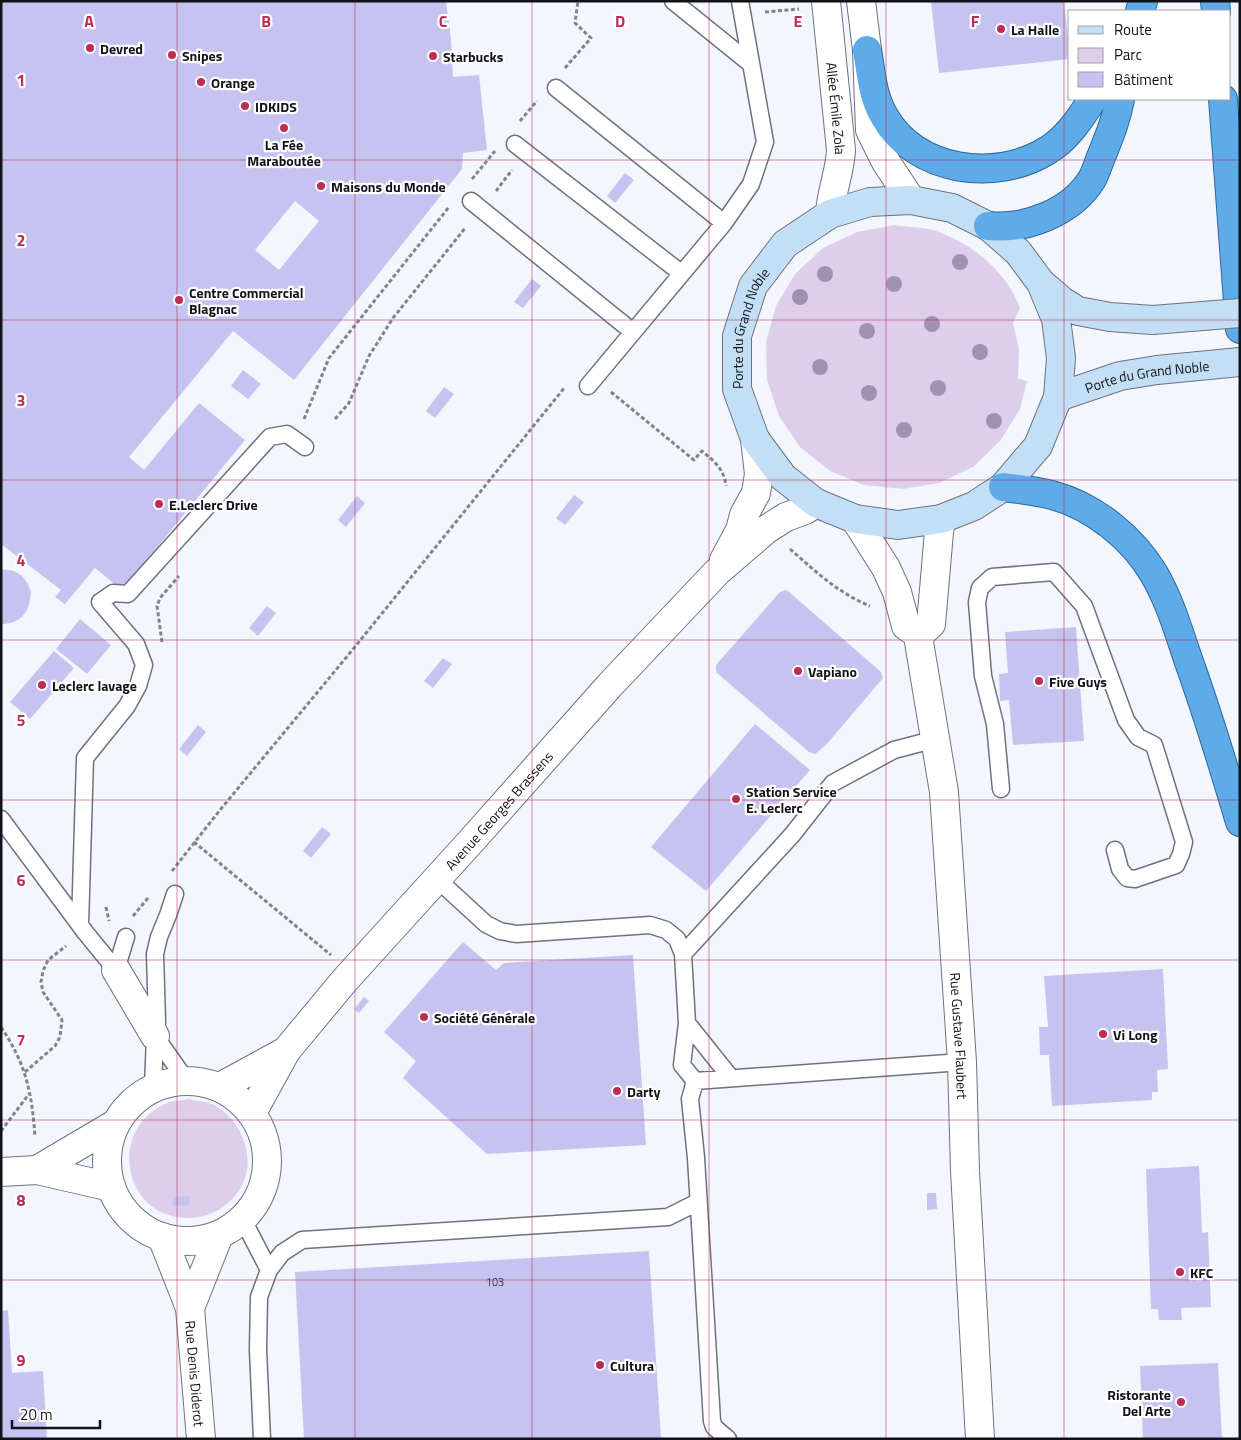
<svg xmlns="http://www.w3.org/2000/svg" width="1241" height="1440" font-family="'Titillium Web',sans-serif">
<rect width="100%" height="100%" fill="#f3f6fc"/>
<path fill="#ddcfec" d="M894 225C906 227 921 227 933 230 970 242 1006 270 1020 308L1013 323 1019 349 1018 379 1027 381 1020 409 1000 441 973 467 939 483 902 489 864 485 830 471 800 447 779 416 767 380 766 342 776 306 795 274 823 248 857 232Z
M189 1099C196 1101 205 1101 212 1104 245 1120 261 1168 234 1197 222 1211 205 1218 187 1218 122 1217 107 1128 167 1103 173 1100 182 1101 189 1099Z"/>
<path fill="#c6c3f0" fill-rule="evenodd" d="M1 1H446L451 39 453 77 479 75 487 150 463 153 462 169 294 380 233 331 129 457 144 470 199 403 245 440 122 590 95 568 65 604 55 597 61 590 1 544ZM295 201 319 221 279 270 255 250Z
M931 1H1064L1070 59 939 73Z
M625 173 634 180 615 203 607 196Z
M532 279 541 286 523 308 514 302Z
M243 370 261 384 248 399 231 386Z
M444 387 454 394 435 418 426 411Z
M574 495 584 502 565 525 556 518Z
M357 496 365 503 346 527 338 520Z
M1 569 14 571 22 576 28 584 31 592 30 601 27 610 22 617 14 622 5 624H1Z
M785 590 788 591 881 672 883 678 826 745 815 754 809 752 717 673 716 670V665L780 592Z
M267 606 276 613 258 636 249 628Z
M80 619 111 645 87 674 56 649Z
M1076 627 1084 741 1013 745 1009 700 1000 701 999 674 1008 673 1005 632Z
M54 651 74 668 30 719 10 702Z
M443 658 452 664 433 688 424 681Z
M755 724 810 770 706 891 651 847Z
M198 725 206 732 187 756 179 749Z
M322 827 331 834 311 858 303 851Z
M463 942 496 970 504 963 633 955 646 1145 487 1154 403 1078 416 1061 384 1032Z
M1163 969 1168 1069 1157 1070 1158 1092H1152V1100L1052 1106 1049 1055H1040L1039 1027H1048L1044 976Z
M364 997 369 1001 359 1013 354 1009Z
M1199 1166 1202 1233 1208 1232 1211 1307 1181 1308 1182 1320H1159L1158 1309H1151L1146 1169Z
M927 1193H936L937 1209 927 1210Z
M189 1196V1205L173 1206V1197Z
M649 1251 661 1439H304L295 1272Z
M8 1310 12 1373 43 1371 47 1439H1V1311Z
M1218 1363 1222 1439H1143L1140 1366Z"/>
<g fill="none" stroke-linecap="round" stroke-linejoin="round">
<g stroke="#6d7280" stroke-width="19">
<path id="service" d="M673 1 751 64
M556 88 724 223
M515 144 681 273
M471 201 633 332
M588 386 724 223 751 184 765 142 740 1
M1001 789 995 724 983 676 977 602 980 588 992 577 1054 572 1084 606 1126 720 1138 737 1154 745 1184 842 1181 854 1176 865 1135 879 1127 878 1120 869 1115 850
M1 819 85 932 116 970
M437 879 486 924 500 931 516 934 650 925 666 930 677 939 683 954 687 1023 682 1065 695 1081
M80 925 85 758 127 706 138 686 144 665 136 644 100 602 113 593 128 594 270 437 287 434 305 447
M683 954 792 835 833 783 894 750 936 739
M116 970 126 937
M687 1023 731 1078
M155 1036 186 1080
M153 1088 155 1036 157 1022 155 954 159 937 168 915 175 894
M243 1220 269 1270 282 1253 302 1240 668 1217 698 1202
M262 1439 258 1350 259 1297 269 1270
M728 1439 714 1427 712 1421 696 1158 690 1099 695 1081 962 1062"/>
</g>
<g stroke="#6d7280" stroke-width="30">
<g id="minor">
<path id="s1" d="M826 1 841 150C840 173 831 191 830 214"/>
<path d="M861 1 867 50 870 130 886 162 911 200"/>
<path d="M855 519 886 568 897 592 906 626 919 635"/>
<path id="s2" d="M941 519 939 532 931 624 919 635V642L944 792 962 1062 965 1171 980 1439"/>
<path d="M116 970 155 1036"/>
<path id="s3" d="M162 1237 190 1308 201 1439"/>
<path d="M190 1308 219 1235"/>
</g>
</g>
<g stroke="#6d7280" stroke-width="30">
<g id="tertiary">
<path d="M724 560 740 530 744 515 756 493 759 474 755 439"/>
<circle cx="187" cy="1161" r="80"/>
<path d="M220 1087 286 1051"/>
<path id="s4" d="M252 1113 286 1051 345 980 473 839 610 685 717 572 767 529 786 517 805 510 816 503"/>
<path d="M37 1170 115 1124"/>
<path d="M1 1172 37 1170 111 1187"/>
</g>
</g>
<g stroke="#6d7280" stroke-width="30">
<g id="secondary">
<path id="s5" d="M1041 283 1056 319 1061 358 1058 397 1038 446 1003 487 974 506 941 519 898 525 855 519 816 503 783 477 755 439 737 389V336L753 286 785 244 830 214 870 202 911 200 952 208 988 226 1018 252 1041 283 1062 301 1078 311 1110 317 1153 320"/>
<path id="s6" d="M1058 397 1120 376 1157 370 1240 362"/>
</g>
</g>
<g stroke="#2a689b" stroke-width="30">
<path id="trunk" d="M1215 1 1216 11
M1140 11 1143 1
M867 50C871 72 872 96 884 116 915 172 996 183 1048 150 1068 138 1080 118 1093 99
M1223 99 1240 329
M988 226C1026 230 1072 212 1092 179 1096 172 1098 164 1101 157 1109 137 1116 121 1120 99
M1003 487C1019 489 1036 491 1052 495 1093 506 1132 537 1154 574 1170 601 1179 633 1189 662 1208 715 1224 768 1240 822"/>
</g>
<path stroke="#818489" stroke-width="3" stroke-dasharray="4 2.5" stroke-linecap="butt" d="M765 12 799 9
M565 68 591 38 575 23 578 1
M520 121 537 101
M472 179 495 151
M496 191 512 170
M611 392 694 460 702 451C715 462 724 469 726 486
M304 419 329 358 449 207
M335 419 349 403 369 356 393 318 466 227
M790 549C815 571 838 593 870 606
M162 642 157 606 160 598 179 576
M194 842 331 955
M172 871 220 810 354 648 565 387
M106 907 109 921
M133 916 148 898
M1 1027C26 1064 32 1093 35 1137
M25 1072 55 1046 60 1037 62 1020 43 992 41 982 43 971 48 960 66 946
M1 1131 29 1094"/>
<use href="#service" stroke="#fff" stroke-width="16"/>
<use href="#minor" stroke="#fff" stroke-width="28"/>
<use href="#tertiary" stroke="#fff" stroke-width="28"/>
<use href="#secondary" stroke="#c3dff6" stroke-width="28"/>
<use href="#trunk" stroke="#5faae8" stroke-width="28"/>
<g stroke="#6d7280" stroke-width="30" stroke-linecap="butt">
<path id="secondary-bridge" d="M1153 320 1240 313"/>
</g>
<use href="#secondary-bridge" stroke="#c3dff6" stroke-width="28"/>
</g>
<g fill="#9f91b1">
<circle cx="960" cy="262" r="8"/>
<circle cx="825" cy="274" r="8"/>
<circle cx="894" cy="284" r="8"/>
<circle cx="800" cy="297" r="8"/>
<circle cx="932" cy="324" r="8"/>
<circle cx="867" cy="331" r="8"/>
<circle cx="980" cy="352" r="8"/>
<circle cx="820" cy="367" r="8"/>
<circle cx="938" cy="388" r="8"/>
<circle cx="869" cy="393" r="8"/>
<circle cx="994" cy="421" r="8"/>
<circle cx="904" cy="430" r="8"/>
</g>
<path fill="none" stroke="#bc2d56" stroke-width="1" stroke-opacity="0.55" d="M177 1V1439M355 1V1439M532 1V1439M709 1V1439M886 1V1439M1064 1V1439M1 160H1240M1 320H1240M1 480H1240M1 640H1240M1 800H1240M1 960H1240M1 1120H1240M1 1280H1240"/>
<g fill="#bc2d56" stroke="#fff" stroke-width="2">
<circle cx="1001" cy="29" r="5"/>
<circle cx="90" cy="48" r="5"/>
<circle cx="172" cy="55" r="5"/>
<circle cx="433" cy="56" r="5"/>
<circle cx="201" cy="82" r="5"/>
<circle cx="245" cy="106" r="5"/>
<circle cx="284" cy="128" r="5"/>
<circle cx="321" cy="186" r="5"/>
<circle cx="179" cy="300" r="5"/>
<circle cx="159" cy="504" r="5"/>
<circle cx="798" cy="671" r="5"/>
<circle cx="1039" cy="681" r="5"/>
<circle cx="42" cy="685" r="5"/>
<circle cx="736" cy="799" r="5"/>
<circle cx="424" cy="1017" r="5"/>
<circle cx="1103" cy="1034" r="5"/>
<circle cx="617" cy="1091" r="5"/>
<circle cx="1180" cy="1272" r="5"/>
<circle cx="600" cy="1365" r="5"/>
<circle cx="1181" cy="1402" r="5"/>
</g>
<g text-anchor="middle" dominant-baseline="central" stroke-width="4.5" stroke-linejoin="round" paint-order="stroke">
<g font-size="11" fill="#3e3f4e">
<text x="495" y="1282">103</text>
</g>
<g font-size="14" font-weight="bold" fill="#111318" stroke="#fff" text-anchor="start">
<text x="1011" y="29">La Halle</text>
<text x="100" y="48">Devred</text>
<text x="182" y="55">Snipes</text>
<text x="443" y="56">Starbucks</text>
<text x="211" y="82">Orange</text>
<text x="255" y="106">IDKIDS</text>
<text x="284" y="144" text-anchor="middle">La Fée<tspan x="284" dy="16">Maraboutée</tspan></text>
<text x="331" y="186">Maisons du Monde</text>
<text x="189" y="292">Centre Commercial<tspan x="189" dy="16">Blagnac</tspan></text>
<text x="169" y="504">E.Leclerc Drive</text>
<text x="808" y="671">Vapiano</text>
<text x="1049" y="681">Five Guys</text>
<text x="52" y="685">Leclerc lavage</text>
<text x="746" y="791">Station Service<tspan x="746" dy="16">E. Leclerc</tspan></text>
<text x="434" y="1017">Société Générale</text>
<text x="1113" y="1034">Vi Long</text>
<text x="627" y="1091">Darty</text>
<text x="1190" y="1272">KFC</text>
<text x="610" y="1365">Cultura</text>
<text x="1171" y="1394" text-anchor="end">Ristorante<tspan x="1171" dy="16">Del Arte</tspan></text>
</g>
<g font-size="14" fill="#111318" stroke="#fff">
<text stroke="none"><textPath href="#s1" startOffset="108">Allée Émile Zola</textPath></text>
<text stroke="none"><textPath href="#s5" startOffset="629">Porte du Grand Noble</textPath></text>
<text stroke="none"><textPath href="#s6" startOffset="92">Porte du Grand Noble</textPath></text>
<text stroke="none"><textPath href="#s4" startOffset="392">Avenue Georges Brassens</textPath></text>
<text stroke="none"><textPath href="#s2" startOffset="525">Rue Gustave Flaubert</textPath></text>
<text stroke="none"><textPath href="#s3" startOffset="142">Rue Denis Diderot</textPath></text>
</g>
</g>
<g font-size="16" text-anchor="middle" font-weight="bold" fill="#bc2d56" stroke="#fff" stroke-width="4.5" stroke-linejoin="round" paint-order="stroke">
<text x="89" y="27">A</text>
<text x="266" y="27">B</text>
<text x="443" y="27">C</text>
<text x="620" y="27">D</text>
<text x="798" y="27">E</text>
<text x="975" y="27">F</text>
<text x="21" y="86">1</text>
<text x="21" y="246">2</text>
<text x="21" y="406">3</text>
<text x="21" y="566">4</text>
<text x="21" y="726">5</text>
<text x="21" y="886">6</text>
<text x="21" y="1046">7</text>
<text x="21" y="1206">8</text>
<text x="21" y="1366">9</text>
</g>
<rect width="1241" height="1440" fill="none" stroke="#111318" stroke-width="5"/>
<rect x="1068" y="10" width="162" height="90" fill="#ffffff" stroke="#a0a1a3"/>
<rect x="1078" y="26" width="25" height="8" fill="#c3dff6" stroke="#a0a1a3"/>
<text x="1114" y="35" font-size="15" fill="#111318">Route</text>
<rect x="1078" y="48" width="25" height="15" fill="#ddcfec" stroke="#a0a1a3"/>
<text x="1114" y="60" font-size="15" fill="#111318">Parc</text>
<rect x="1078" y="72" width="25" height="15" fill="#c6c3f0" stroke="#a0a1a3"/>
<text x="1114" y="85" font-size="15" fill="#111318">Bâtiment</text>
<path d="M12 1420v8h88v-8" fill="none" stroke="#111318" stroke-width="2.5"/>
<text x="20" y="1420" font-size="15" fill="#111318" stroke="#ffffff" stroke-width="4" paint-order="stroke">20 m</text>
</svg>
